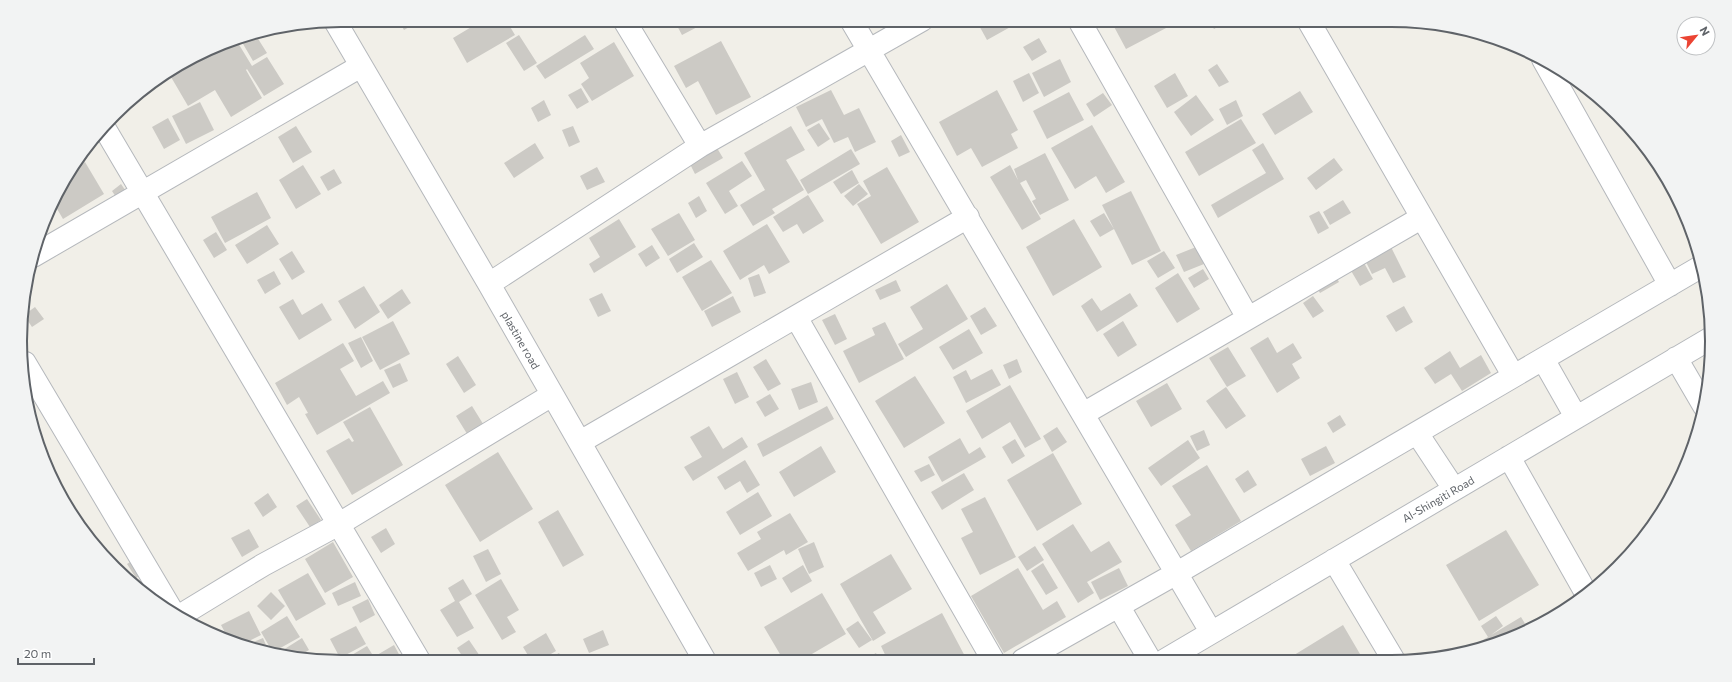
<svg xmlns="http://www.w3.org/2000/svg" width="1732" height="682" font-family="Commissioner,sans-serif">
<rect width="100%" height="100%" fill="#f1efe8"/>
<path fill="#cccac5" d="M398 20H417L418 22 404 30Z
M449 20H465L454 27Z
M483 20H506L515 35 467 63 453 38Z
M674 20H701L703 24 682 35Z
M726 20H746L730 28Z
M976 20H1023L987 40Z
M1114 20H1165L1168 27 1126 49 1111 21Z
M1208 20H1230L1214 29Z
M255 34 267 53 253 61 239 37Z
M519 35 537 63 524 71 506 43Z
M585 35 594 49 545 79 536 66Z
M235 38 252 66 267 57 284 84 264 96 247 69 246 70 262 98 231 117 215 90 188 106 171 77Z
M1039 38 1047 52 1032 61 1023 47Z
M721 41 751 97 716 115 698 81 686 88 674 66Z
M614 42 634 76 592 101 581 84 589 78 580 63Z
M1060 59 1071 82 1044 97 1032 73Z
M1217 64 1229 82 1219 87 1208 70Z
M1029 73 1039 93 1023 102 1013 81Z
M1175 73 1188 96 1167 108 1154 86Z
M581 88 589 102 577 109 568 95Z
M831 90 844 115 859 108 876 142 855 152 848 137 834 143 822 119 806 127 796 107Z
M997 90 1018 130 1011 134 1018 148 982 167 971 148 957 156 939 122Z
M1300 91 1313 112 1275 135 1262 114Z
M1069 92 1084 120 1047 139 1033 111Z
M1103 93 1112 105 1094 117 1086 104Z
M1196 95 1214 120 1191 136 1174 112Z
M544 100 551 115 538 122 531 108Z
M1236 100 1243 116 1227 125 1219 109Z
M200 102 214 130 186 144 172 116Z
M168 118 180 140 164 149 152 127Z
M1241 119 1256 143 1199 176 1185 152Z
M819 123 830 139 818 147 807 130Z
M1092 125 1125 182 1106 193 1096 176 1075 189 1051 148Z
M296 126 312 152 293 163 278 137Z
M573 126 580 142 569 147 562 130Z
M791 126 805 150 786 160 804 190 772 209 775 213 753 226 740 205 765 190 744 153Z
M901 135 910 152 899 157 891 141Z
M535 143 544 158 514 178 504 163Z
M1263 143 1284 179 1218 218 1211 205 1266 173 1252 150Z
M717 148 723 158 695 174 690 164Z
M851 149 860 164 808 194 800 180Z
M1045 153 1069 200 1040 215 1032 201 1036 199 1026 180 1020 183 1041 219 1022 230 990 177 1010 165 1018 180 1014 169Z
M1334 158 1343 170 1316 190 1307 178Z
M742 161 752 176 729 191 738 206 725 214 706 183Z
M85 162 104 194 63 219 53 202 63 181 73 169Z
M303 165 321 194 296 209 279 180Z
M597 167 605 182 587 190 580 176Z
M887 167 919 222 881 244 857 204 871 196 863 181Z
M334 169 342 183 328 191 320 177Z
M852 170 859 183 841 194 833 182Z
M121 184 132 200 122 206 112 191Z
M859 184 868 194 853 206 844 196Z
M1131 191 1161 251 1132 265 1102 205Z
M257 192 271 218 225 243 211 217Z
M808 195 824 221 803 234 797 224 783 232 773 217Z
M699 196 707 211 696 218 688 203Z
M1343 200 1351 213 1330 225 1323 212Z
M1319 211 1329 228 1318 234 1309 216Z
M679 213 695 240 668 256 651 229Z
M1104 213 1114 229 1100 237 1090 221Z
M619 219 636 247 594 273 589 264 600 257 589 238Z
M1074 219 1102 267 1053 296 1026 247Z
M767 224 790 262 769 274 764 265 740 280 723 251Z
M267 225 279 244 247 264 235 245Z
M216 232 227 250 214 258 203 240Z
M694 243 703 257 677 273 669 259Z
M652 245 660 258 646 267 638 254Z
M1196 247 1204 264 1184 272 1176 255Z
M1391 247 1406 277 1393 283 1385 268 1372 274 1365 260Z
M292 251 305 272 292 280 279 259Z
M1164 251 1175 268 1158 278 1147 261Z
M711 260 732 293 702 311 682 277Z
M1363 261 1373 279 1360 286 1350 269Z
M1203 269 1209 279 1194 288 1188 278Z
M274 271 281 284 265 294 257 280Z
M1178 273 1200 309 1177 323 1155 288Z
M1334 273 1339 282 1320 293 1315 285Z
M759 274 766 293 754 297 748 278Z
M896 280 901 291 880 300 875 290Z
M947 284 968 319 906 357 898 344 923 329 910 307Z
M364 286 380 312 355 329 338 301Z
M402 289 411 303 388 319 379 305Z
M602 293 611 311 598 317 589 299Z
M1130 293 1138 306 1097 332 1081 306 1092 298 1101 311Z
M733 296 741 312 712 327 704 311Z
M1313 296 1324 311 1313 318 1303 303Z
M293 299 302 315 322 303 332 320 299 340 279 307Z
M1404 306 1413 322 1396 332 1386 316Z
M35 307 44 319 32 327 24 315Z
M985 307 997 326 981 335 970 316Z
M835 314 847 339 835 345 822 320Z
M393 321 410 354 380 370 362 337Z
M1123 321 1137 345 1118 357 1103 334Z
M885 322 904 359 859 383 843 351 875 335 872 328Z
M969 329 983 353 953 370 939 347Z
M361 337 373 361 361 368 348 343Z
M1268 337 1277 353 1293 343 1302 358 1292 364 1300 378 1277 393 1250 348Z
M343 343 354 361 340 369 356 396 383 381 390 393 317 435 305 414 308 413 299 397 287 405 275 383Z
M1228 347 1246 376 1227 387 1209 358Z
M1450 351 1460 368 1481 355 1491 373 1462 391 1451 374 1435 384 1424 368Z
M458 356 476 385 464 393 446 364Z
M766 359 781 384 768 391 753 367Z
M1017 359 1022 372 1009 379 1003 365Z
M400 363 408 381 393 388 384 370Z
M992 369 1001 385 966 403 953 377 966 370 971 380Z
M737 372 749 397 735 404 723 379Z
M915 376 945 423 904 448 875 401Z
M811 382 818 402 799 410 791 389Z
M1167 383 1182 409 1151 427 1136 401Z
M1010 385 1041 439 1025 448 1010 422 982 439 966 411Z
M1226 387 1246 416 1226 429 1206 401Z
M770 394 779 409 765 417 756 402Z
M472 406 485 427 469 437 456 416Z
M827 406 834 419 763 457 757 444Z
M370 407 403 465 352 495 326 451 349 438 352 442 354 441 343 422Z
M1340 415 1346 425 1333 433 1327 423Z
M709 426 723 449 742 437 748 447 693 481 684 467 702 457 690 437Z
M1057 427 1067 442 1052 452 1043 436Z
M1204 430 1210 445 1197 451 1190 436Z
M960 438 969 454 980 447 986 457 942 482 928 457Z
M1015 439 1025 456 1012 464 1002 447Z
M1188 440 1200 458 1161 486 1148 468Z
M821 446 836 472 794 497 779 472Z
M1326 446 1335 463 1310 476 1301 459Z
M498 452 533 509 480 542 445 485Z
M1053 453 1082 504 1037 531 1007 480Z
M745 460 760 485 747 493 740 481 725 490 717 477Z
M929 464 935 475 921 482 914 471Z
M1207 465 1241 521 1191 551 1175 525 1191 515 1172 486Z
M1248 470 1257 485 1244 493 1235 479Z
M964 473 974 490 942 510 931 492Z
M758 492 772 516 740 535 726 512Z
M268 493 277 507 263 517 254 503Z
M985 497 1016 557 980 575 961 538 973 532 961 509Z
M307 499 321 520 310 527 296 506Z
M558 510 584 555 563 567 538 522Z
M790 513 808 542 786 555 784 550 748 571 737 553 761 539 757 532Z
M1073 524 1091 552 1109 541 1122 562 1087 582 1094 593 1078 603 1042 544Z
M386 528 395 544 381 553 371 537Z
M249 529 259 547 242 557 231 538Z
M1506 530 1539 585 1479 621 1446 565Z
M333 542 353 577 325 593 305 559Z
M814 542 824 567 809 574 798 549Z
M1035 546 1044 560 1027 571 1018 557Z
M488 549 501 574 486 582 473 556Z
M891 554 912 589 873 612 886 633 873 641 840 584Z
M135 559 144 573 136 578 127 564Z
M1043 563 1058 588 1046 595 1031 571Z
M770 565 777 579 761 587 754 573Z
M803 565 812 581 791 593 782 578Z
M1018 568 1043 610 1057 601 1066 617 1004 653 971 596Z
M1119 568 1128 586 1100 600 1091 582Z
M308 573 326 604 296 621 278 590Z
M463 579 472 594 459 602 474 628 457 637 440 610 455 601 448 588Z
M501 579 519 610 507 617 516 632 502 640 475 595Z
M355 582 361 596 338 606 332 593Z
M271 592 285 606 271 620 257 606Z
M822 593 846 634 800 661H784L764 627Z
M368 599 375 615 360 623 352 607Z
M249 611 261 635 241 645H238L229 640 221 625Z
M942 613 967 660 888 661 881 646Z
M287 616 300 637 275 651H272L261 632Z
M1496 616 1503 626 1491 635 1521 617 1529 630 1477 646 1476 644 1488 637 1481 626Z
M858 621 872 640 859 648 846 629Z
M1343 625 1360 654 1352 659 1286 660Z
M356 626 366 644 340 658 330 639Z
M603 630 609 645 589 653 583 639Z
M546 633 556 651 539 661 532 662 523 647Z
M263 638 268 650 244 646Z
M302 638 309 650 301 655 285 653 283 650Z
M469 640 484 662H466L457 648Z
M394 645 401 658 396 662H381L377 655Z
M367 646 377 662H340Z
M559 653 564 661H545Z
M876 653 880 661H862Z"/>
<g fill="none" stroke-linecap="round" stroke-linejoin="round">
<g stroke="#b5b8bc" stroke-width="24">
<path id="minor" d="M624 20 700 146
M851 20 1211 632
M1079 20 1248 318
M1308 20 1513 375
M335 21 489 284 705 661
M1543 59 1670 285
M105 129 420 662
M33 256 361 66
M489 284 700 146 922 20
M796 317 993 660
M1676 358 1704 406
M1543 359 1576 417
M25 363 171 609
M1083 414 1421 218
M1417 433 1454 489
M580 442 968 217
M1509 457 1586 593
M1334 560 1393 659
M1119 607 1150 660
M181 615 263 565 339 524 552 395
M1023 660 1177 573 1702 266
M1165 660 1711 338"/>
</g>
<use href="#minor" stroke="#fff" stroke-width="22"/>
</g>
<g text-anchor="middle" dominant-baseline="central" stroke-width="3" stroke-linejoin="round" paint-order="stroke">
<g font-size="11" fill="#5f6368" stroke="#fff">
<text transform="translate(521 340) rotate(60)">plastine road</text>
<text transform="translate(1438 499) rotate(-30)">Al-Shingiti Road</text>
</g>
</g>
<path d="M0 0H1732V682H0ZM341 27H1391A314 314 0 0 1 1705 341V341A314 314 0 0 1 1391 655H341A314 314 0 0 1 27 341V341A314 314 0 0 1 341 27Z" fill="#f2f3f3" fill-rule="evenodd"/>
<path fill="none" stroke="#5f6368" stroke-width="2" d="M341 27H1391A314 314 0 0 1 1705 341V341A314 314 0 0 1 1391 655H341A314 314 0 0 1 27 341V341A314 314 0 0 1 341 27Z"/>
<g transform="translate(1696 36) rotate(61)"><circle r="19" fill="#ffffff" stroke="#bfc1c3"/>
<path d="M0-3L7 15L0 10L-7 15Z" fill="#eb4433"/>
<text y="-6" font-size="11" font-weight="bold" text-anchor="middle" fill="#5f6368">N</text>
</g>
<path d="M18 658v6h76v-6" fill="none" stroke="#5f6368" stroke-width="2"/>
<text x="24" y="658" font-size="12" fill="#5f6368" stroke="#ffffff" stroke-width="3" paint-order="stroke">20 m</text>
</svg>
